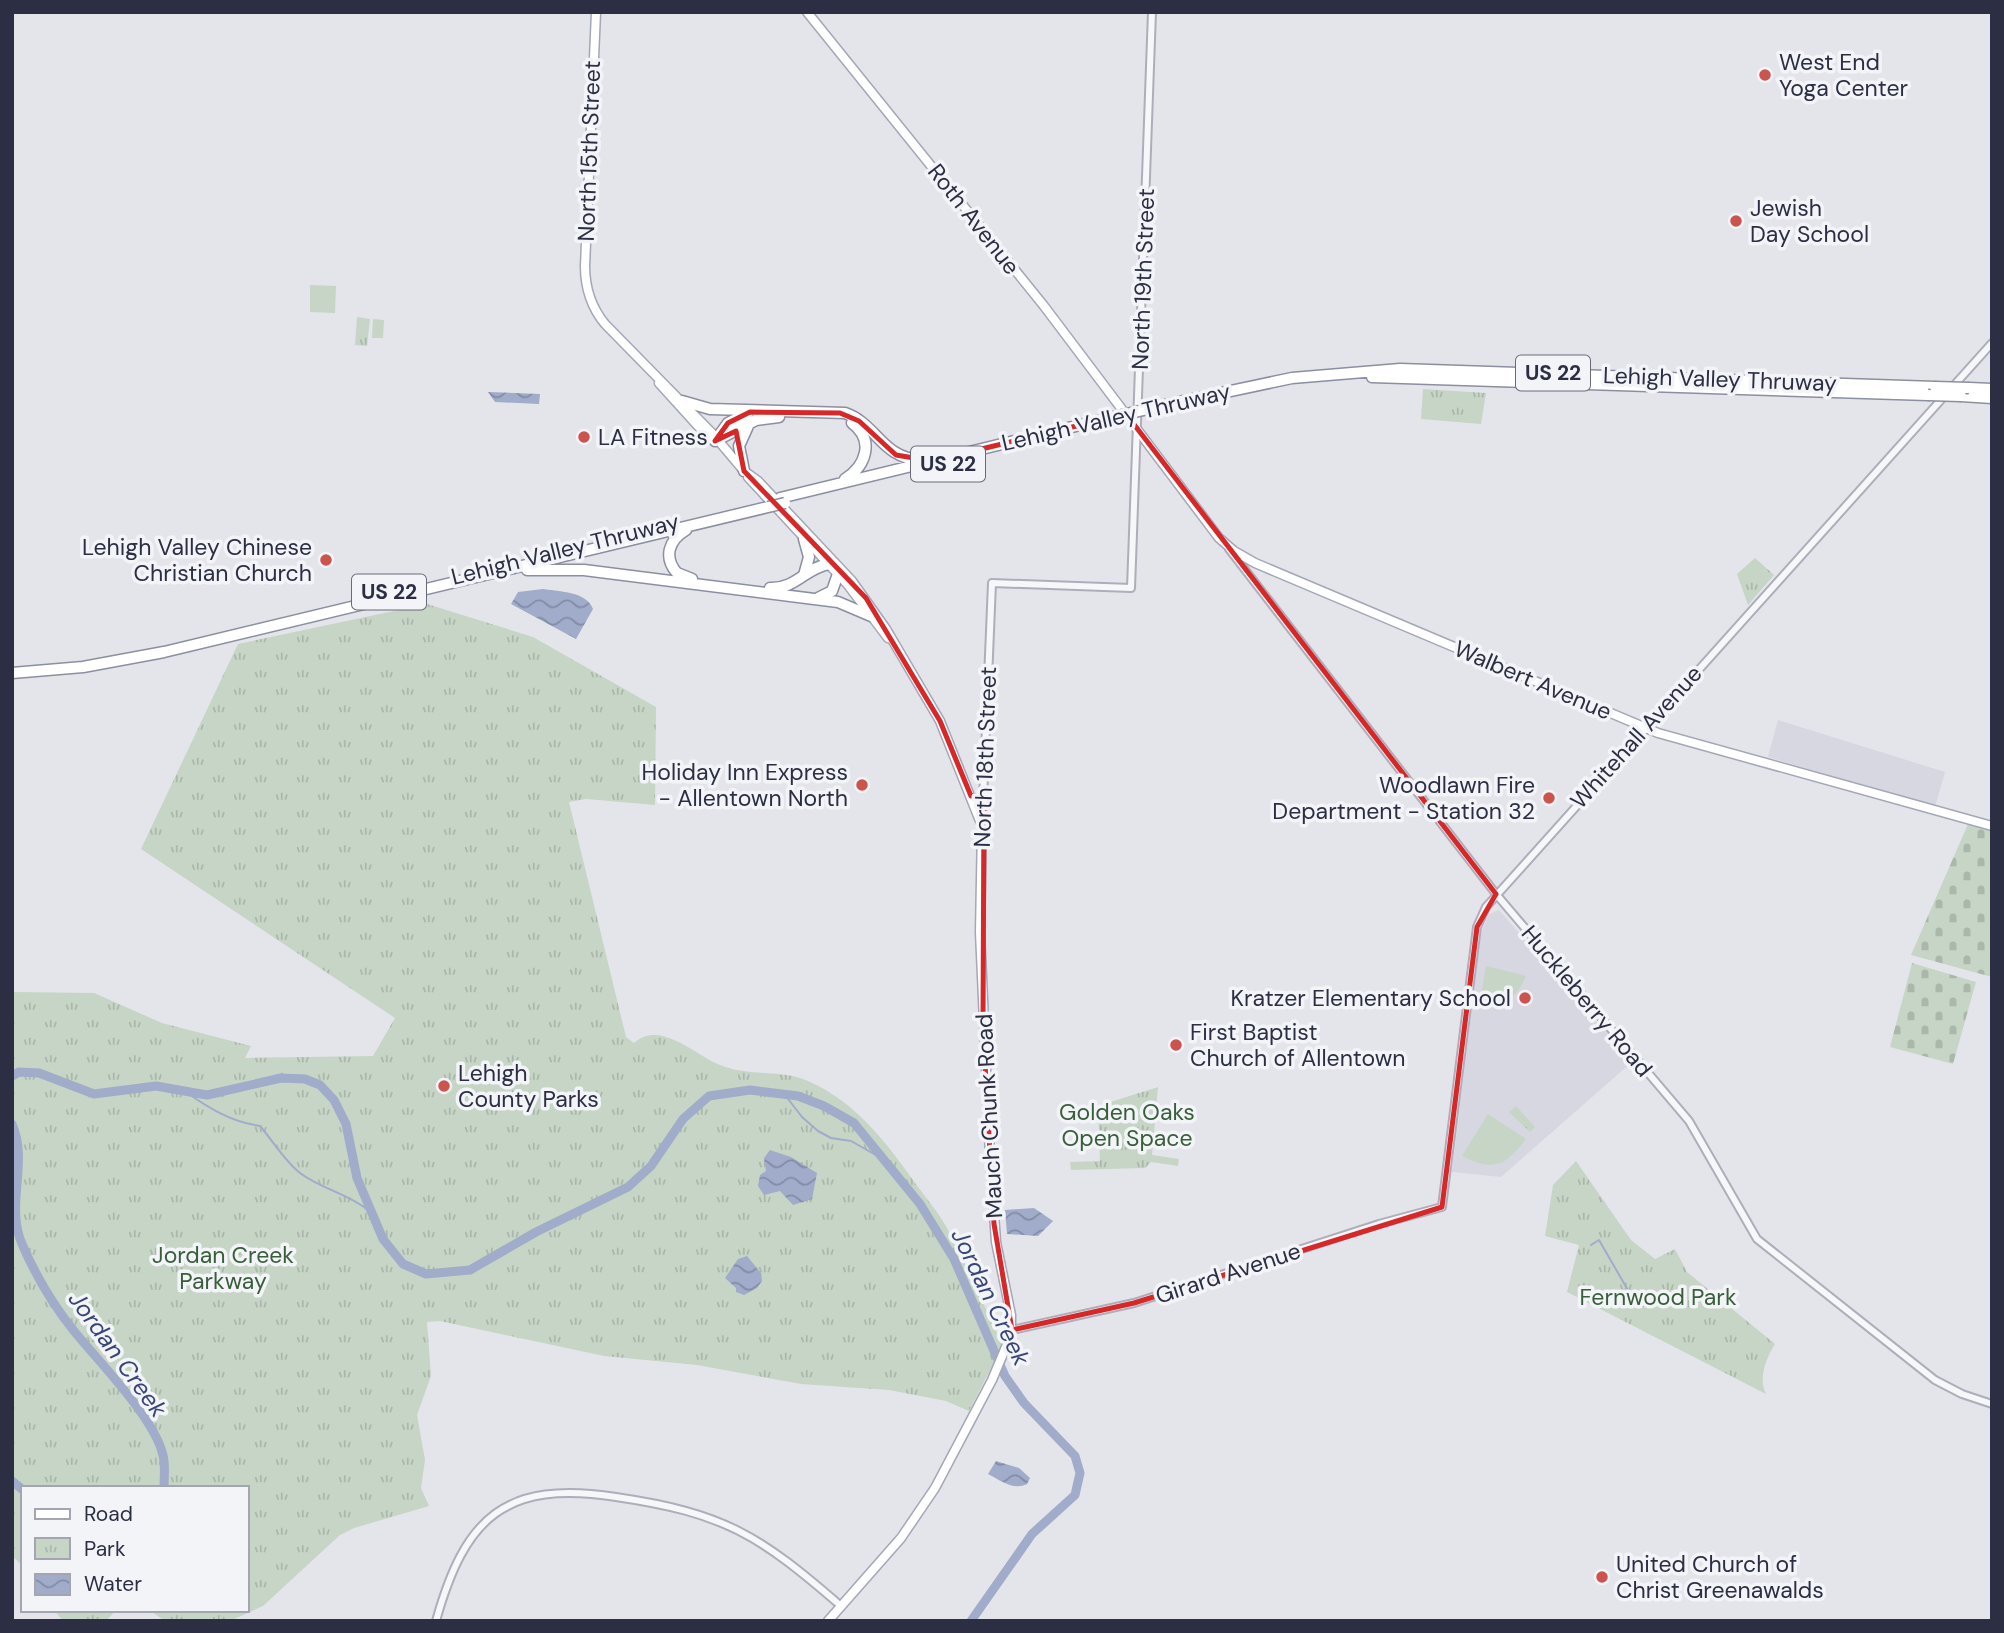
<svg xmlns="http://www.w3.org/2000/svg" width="2004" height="1633" font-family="'DM Sans',sans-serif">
<defs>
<pattern id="cemetery-stones" width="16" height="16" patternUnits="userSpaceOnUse" patternTransform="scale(1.75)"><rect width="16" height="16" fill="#c6d5c5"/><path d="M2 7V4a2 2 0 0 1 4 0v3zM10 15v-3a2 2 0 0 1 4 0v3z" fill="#aab7aa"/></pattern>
<pattern id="park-tufts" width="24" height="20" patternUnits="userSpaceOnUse" patternTransform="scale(1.75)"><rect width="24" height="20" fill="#c6d5c5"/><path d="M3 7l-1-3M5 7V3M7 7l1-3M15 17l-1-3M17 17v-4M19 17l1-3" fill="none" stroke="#aab7aa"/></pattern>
<pattern id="water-waves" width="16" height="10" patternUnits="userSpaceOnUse" patternTransform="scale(1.75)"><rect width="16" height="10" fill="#a0acca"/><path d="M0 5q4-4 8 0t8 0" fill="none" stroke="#838ca6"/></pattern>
</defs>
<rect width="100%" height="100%" fill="#e4e5eb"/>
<path fill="#d6d7e0" d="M1778 720 1945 772 1935 807 1768 757Z
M1499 910 1632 1062 1501 1177 1452 1172 1481 933 1489 914Z"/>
<path fill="#c6d5c5" d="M310 285 336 286 335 313 310 312Z
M373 319 384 320 383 338H372Z
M1486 966 1526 976C1515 1000 1506 1005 1480 1001Z
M1488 1114 1526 1139C1505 1166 1494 1172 1462 1156Z"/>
<path fill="url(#cemetery-stones)" d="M1968 824 1992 831V977L1911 955Z
M1912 963 1976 982 1953 1064 1890 1047Z"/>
<path fill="url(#park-tufts)" d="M357 317 370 319 367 346 355 345Z
M1423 389 1486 393 1481 424 1421 419Z
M1755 558 1774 575 1748 605 1737 574Z
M427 604 533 637 656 707 655 805 586 799 569 802 626 1037 634 1043C660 1019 695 1055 720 1065 749 1077 780 1069 808 1081 859 1103 890 1148 921 1191 930 1203 941 1216 948 1230 968 1267 984 1307 1003 1345L969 1411 946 1401 889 1390 801 1384 697 1365 604 1356 440 1321 427 1322 431 1376 417 1415 425 1460 421 1488 429 1506 354 1528 340 1535 263 1606 230 1621H165L149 1610H247V1488H23V1566L12 1556V992L94 993 162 1023 251 1046 245 1058 373 1056 395 1018 141 849 238 644Z
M1158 1087 1152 1155 1179 1159 1178 1166 1151 1162 1145 1168 1071 1170 1070 1162 1100 1161 1098 1106Z
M1516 1106 1535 1127 1530 1132 1509 1112Z
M1576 1161 1631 1240 1655 1259 1675 1249 1687 1272 1775 1344C1766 1358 1758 1379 1766 1394L1567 1292 1579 1245 1545 1236 1553 1185Z
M54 1610H116L106 1621H63Z"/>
<path fill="url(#water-waves)" d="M488 392 540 394 539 404 495 402Z
M543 589C560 592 586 591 593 609L576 639 511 604 518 592Z
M770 1150 791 1157 817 1173 812 1199 793 1205 780 1191 764 1195 758 1186 760 1175 766 1171 764 1158Z
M1034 1208 1053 1221 1038 1236 1007 1234 1005 1210Z
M747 1256 761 1273 762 1281 757 1288 744 1295 736 1292V1288L725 1278 738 1259Z
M996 1461 1019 1468 1030 1478 1027 1484C1013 1491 1000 1480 988 1474Z"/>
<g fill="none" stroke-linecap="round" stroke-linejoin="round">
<path stroke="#a0acca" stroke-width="2" d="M186 1092C210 1109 232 1122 260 1126 273 1141 284 1160 300 1173 321 1189 347 1193 368 1210
M785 1095 802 1117 818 1131 831 1138 851 1141 890 1163
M1591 1245 1599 1240 1629 1292 1623 1305"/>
<path stroke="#a0acca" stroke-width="9" d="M12 1076 19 1072 39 1073 94 1094 156 1086 207 1095 281 1078 305 1079 320 1085 334 1100 346 1124 357 1178 383 1239 403 1264 426 1274 470 1270 536 1232 628 1187 651 1166 683 1119 709 1096 750 1090 798 1096 824 1106 854 1123 920 1204 954 1259 1005 1376 1024 1403 1075 1456 1080 1473 1075 1495 1032 1534 971 1621
M12 1124C29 1162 5 1205 22 1244 35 1274 53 1305 74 1331 98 1361 160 1423 164 1461 165 1470 164 1479 164 1488
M12 1481 23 1490"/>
<g stroke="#adaeb9" stroke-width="10">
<path id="minor" d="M1229 549 1496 894 1689 1121 1757 1239 1935 1380 1962 1394 1992 1404
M982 824 992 583 1131 588 1152 12
M1012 1330 1134 1303 1379 1224 1442 1207 1477 927 1486 907 1992 343
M436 1621C465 1517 505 1480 616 1497 725 1513 759 1535 841 1606"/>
</g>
<g stroke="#a3a7b6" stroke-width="11">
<path id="major" d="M596 12 585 266C585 287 591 307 605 324L712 433 744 471 758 481 852 581 886 629 940 721 982 826 980 932 990 1156 996 1242 1011 1315V1335L992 1380 935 1488 901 1538 828 1621
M807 12 1044 306 1219 538 1234 551 1255 563 1658 733 1992 826
M659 383 708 437 715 441
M748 477 848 585 888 638"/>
</g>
<g stroke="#8b8fa1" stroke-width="13">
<path id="highway" d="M1372 377 1928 395
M1969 388 1992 389
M1961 396 1992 398
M682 401 710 409 845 413C877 424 881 458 921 460
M1174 403 1292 378 1400 369 1935 387
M715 441 756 420 779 417
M715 441 728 423 748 413
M744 471 739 446 748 426
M845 479C866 466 875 440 852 423
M780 498 1109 418
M686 530C669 540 663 557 677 573L692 579
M527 570H584L838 602 871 616
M804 575 809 557 804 539
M770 588C796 589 805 568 829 564
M818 598 832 591 838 574
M12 673 83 667 164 652 768 507"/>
</g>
<use href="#minor" stroke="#f6f7f9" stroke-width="6"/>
<use href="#major" stroke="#fff" stroke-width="8"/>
<use href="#highway" stroke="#fff" stroke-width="10"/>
<g stroke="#8b8fa1" stroke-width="13" stroke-linecap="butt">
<path id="highway-bridge" d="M1935 387 1969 388
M1928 395 1961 396
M1109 418 1174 403
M768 507 785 503"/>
</g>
<use href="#highway-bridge" stroke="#fff" stroke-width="10"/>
</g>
<path fill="none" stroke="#d62828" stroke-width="5" stroke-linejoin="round" d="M750 412 840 413 859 421 896 455 932 461 1126 414 1496 894 1477 927 1442 1207 1134 1303 1012 1330 994 1224 983 1028 984 795 971 796 940 721 866 598 744 471 736 431 715 441 728 423Z"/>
<g fill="#cb554e" stroke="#f3f4f8" stroke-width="2.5">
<circle cx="1765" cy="75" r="7"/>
<circle cx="1736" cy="221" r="7"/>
<circle cx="584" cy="437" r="7"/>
<circle cx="326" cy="560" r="7"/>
<circle cx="862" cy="785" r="7"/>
<circle cx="1549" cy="798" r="7"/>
<circle cx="1525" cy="998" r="7"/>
<circle cx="1176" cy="1045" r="7"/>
<circle cx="444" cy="1086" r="7"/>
<circle cx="1602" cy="1577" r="7"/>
</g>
<g text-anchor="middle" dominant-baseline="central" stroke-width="7" stroke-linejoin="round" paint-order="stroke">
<g fill="#f3f4f8" stroke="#686a79" stroke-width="2">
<rect x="1516" y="355.5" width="74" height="35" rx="5"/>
<rect x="911" y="446.5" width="74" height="35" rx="5"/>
<rect x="352" y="574.5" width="74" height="35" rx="5"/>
</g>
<g font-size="21" font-weight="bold" fill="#2c2f43">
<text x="1553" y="373">US 22</text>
<text x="948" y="464">US 22</text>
<text x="389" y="592">US 22</text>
</g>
<g font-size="23" fill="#2c2f43" stroke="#f3f4f8" text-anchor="start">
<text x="1779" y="62">West End<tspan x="1779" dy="26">Yoga Center</tspan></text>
<text x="1750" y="208">Jewish<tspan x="1750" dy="26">Day School</tspan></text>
<text x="598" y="437">LA Fitness</text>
<text x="312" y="547" text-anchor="end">Lehigh Valley Chinese<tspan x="312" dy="26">Christian Church</tspan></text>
<text x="848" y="772" text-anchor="end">Holiday Inn Express<tspan x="848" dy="26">- Allentown North</tspan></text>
<text x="1535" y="785" text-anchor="end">Woodlawn Fire<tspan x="1535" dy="26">Department - Station 32</tspan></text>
<text x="1511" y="998" text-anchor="end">Kratzer Elementary School</text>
<text x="1190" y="1032">First Baptist<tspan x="1190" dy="26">Church of Allentown</tspan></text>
<text x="458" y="1073">Lehigh<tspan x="458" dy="26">County Parks</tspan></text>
<text x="1616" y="1564">United Church of<tspan x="1616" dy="26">Christ Greenawalds</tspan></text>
</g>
<g font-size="23" fill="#2c2f43" stroke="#f3f4f8">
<text transform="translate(589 151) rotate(-88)">North 15th Street</text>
<text transform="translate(974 219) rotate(52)">Roth Avenue</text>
<text transform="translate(1143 279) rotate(-88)">North 19th Street</text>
<text transform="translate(1720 379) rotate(2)">Lehigh Valley Thruway</text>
<text transform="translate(1116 417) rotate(-13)">Lehigh Valley Thruway</text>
<text transform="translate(565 549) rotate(-14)">Lehigh Valley Thruway</text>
<text transform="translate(1533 680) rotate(23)">Walbert Avenue</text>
<text transform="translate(1636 737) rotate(-48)">Whitehall Avenue</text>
<text transform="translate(985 757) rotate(-88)">North 18th Street</text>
<text transform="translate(1587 1001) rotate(50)">Huckleberry Road</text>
<text transform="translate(989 1116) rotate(-93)">Mauch Chunk Road</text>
<text transform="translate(1228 1273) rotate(-18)">Girard Avenue</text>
</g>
<g font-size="23" fill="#395e3a" stroke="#f3f4f8">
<text x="1127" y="1112">Golden Oaks<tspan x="1127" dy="26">Open Space</tspan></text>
<text x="223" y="1255">Jordan Creek<tspan x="223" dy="26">Parkway</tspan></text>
<text x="1658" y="1297">Fernwood Park</text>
</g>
<g font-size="24" font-style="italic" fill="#374676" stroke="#f3f4f8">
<text transform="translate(991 1297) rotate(64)">Jordan Creek</text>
<text transform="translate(118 1354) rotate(54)">Jordan Creek</text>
</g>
</g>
<rect width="2004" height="1633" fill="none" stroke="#2c2f43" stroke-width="28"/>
<rect x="21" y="1486" width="228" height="126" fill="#f3f4f8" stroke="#a3a5b0" stroke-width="2"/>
<rect x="35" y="1509" width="35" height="10" fill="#ffffff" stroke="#a3a5b0" stroke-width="2"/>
<text x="84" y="1521" font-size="21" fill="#2c2f43">Road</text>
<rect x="35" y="1538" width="35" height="21" fill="url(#park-tufts)" stroke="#a3a5b0" stroke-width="2"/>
<text x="84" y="1556" font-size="21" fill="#2c2f43">Park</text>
<rect x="35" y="1574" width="35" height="21" fill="url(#water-waves)" stroke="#a3a5b0" stroke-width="2"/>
<text x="84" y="1591" font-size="21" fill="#2c2f43">Water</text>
</svg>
